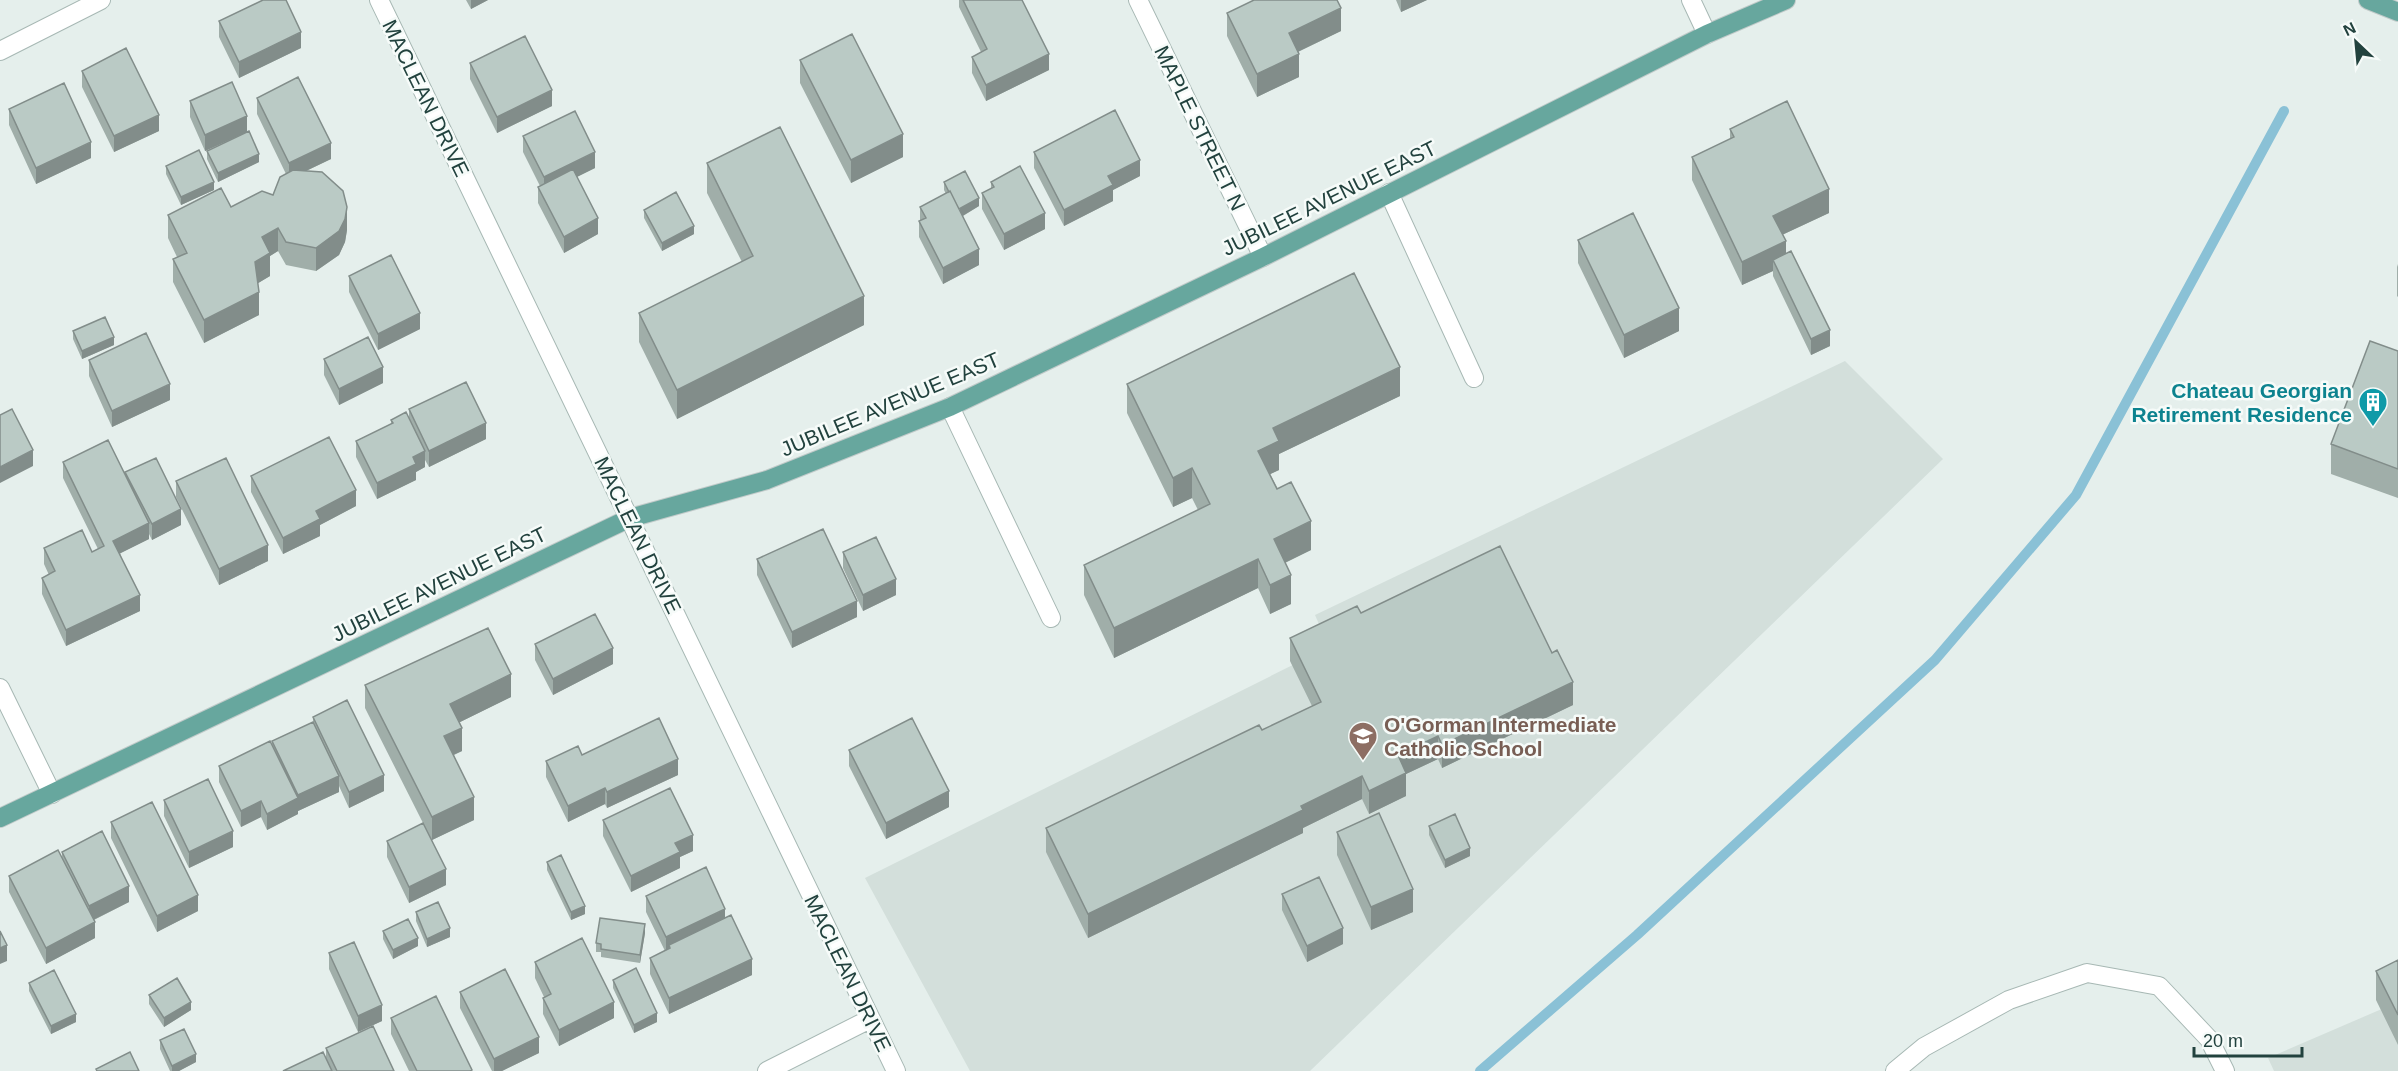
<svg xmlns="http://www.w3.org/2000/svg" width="2398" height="1071" font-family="Arial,sans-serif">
<rect width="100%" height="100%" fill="#e5efec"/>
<path fill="#d3dfdb" d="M1845 361 1943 459 1310 1071H970L865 878 1329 647 1315 615Z
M2398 1002V1071H2274L2268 1058Z"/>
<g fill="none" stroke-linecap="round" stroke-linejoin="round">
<path stroke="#8ac1d6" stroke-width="10" d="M1480 1071 1637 935 1935 660 2076 495 2284 111"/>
<g stroke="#a7b8b4" stroke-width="20">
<path id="minor" d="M379 0 896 1071
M1138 0 1263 257
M1691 0 1707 34
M0 51 101 0
M1389 193 1474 378
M950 407 1051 618
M0 688 52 794
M767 1071 870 1019
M1895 1071 1924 1047 2009 1000 2087 973 2159 986 2209 1039 2225 1071"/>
</g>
<g stroke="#c1cac9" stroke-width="20">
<path id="major" d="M2368 0 2398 12
M0 818 630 518 767 480 950 407 1263 257 1707 34 1786 0"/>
</g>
<use href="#minor" stroke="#fff" stroke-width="18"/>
<use href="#major" stroke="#67a79e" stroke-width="18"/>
</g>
<path fill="#a0aea9" d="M466 0H488L471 9Z
M959 0H1022L1049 70 986 101 972 73V57L981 52 959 7Z
M1396 0H1427L1401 12Z
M1227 13 1341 31 1298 52 1299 77 1257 97 1227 36Z
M219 21 301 48 239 78 219 37Z
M800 60 903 157 851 183 800 83Z
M470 63 552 106 497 133 470 79Z
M82 71 159 131 114 152 82 87Z
M257 98 331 159 306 171 347 230 345 242 339 255 316 271 286 265 278 251 270 256V276L258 283 259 315 204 343 173 282V259L177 257 168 238V215L231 207 273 195 286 174 257 114Z
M190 101 247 132 259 162 218 182 207 159V151L241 135 205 151 190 117Z
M9 109 91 158 36 184 9 125Z
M1730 129 1829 213 1782 235 1786 254 1830 346 1811 355 1773 276V271L1742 285 1692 180V157L1730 139Z
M523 136 595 168 577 177 598 234 564 253 538 203V187L540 186 523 152Z
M1034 152 1140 176 1113 190V201L1064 226 1034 168Z
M707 163 864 325 677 419 639 342V313L742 262 707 193Z
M166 166 214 190 181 205 166 174Z
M944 182 979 206 963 216 979 265 943 284 919 237V221H920V207L946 194 944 190Z
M991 182 1045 229 1004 250 982 209V193L991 189Z
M644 210 694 234 662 251 644 218Z
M1578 240 1679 331 1624 358 1578 263Z
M2398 264V297L2397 296V267Z
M349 276 420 329 378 350 349 292Z
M73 331 114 345 82 359 73 339Z
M2398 351V498L2331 474V444Z
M324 359 383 383 339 405 324 375Z
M89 360 170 400 112 427 89 376Z
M1127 384 1400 396 1279 454V470L1270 474 1311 550 1285 563 1291 604 1270 614 1258 588 1114 658 1084 595V565L1198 510 1192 498 1173 507 1127 413Z
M409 409 486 439 429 467 425 460V467L416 472V480L377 499 356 457V441L391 424V420L409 417Z
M63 462 125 476V472L181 525 152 540 149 534V539L120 553 140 611 66 646 42 594V578L49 575 44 564V548L92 552 98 549 63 478Z
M251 476 356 506 320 525V536L283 554 251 492Z
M176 481 268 561 219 585 176 497Z
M843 552 896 595 863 611 843 568Z
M757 559 857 617 792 648 757 575Z
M1361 613 1573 705 1442 768 1438 759 1406 774V796L1369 814 1362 799 1303 828V833L1088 938 1046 852V828L1262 730 1312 706 1290 661V638Z
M535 644 613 664 553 695 535 660Z
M365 685 511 697 460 722 462 751 454 755 474 820 432 840 446 885 409 903 387 857V841L423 823 365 708Z
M313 717 384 791 349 808 339 786V792L298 811V810V814L267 830 261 817 241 827 219 782V766L272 745V741L313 722Z
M849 750 949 807 886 839 849 766Z
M582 755 678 775 607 808 605 804 568 822 546 777V761Z
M164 800 233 847 189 868 164 816Z
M603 820 693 851 680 857V868L631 892 603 836Z
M111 822 198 911 157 932 111 838Z
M1429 826 1470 856 1445 868 1429 835Z
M1337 832 1413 912 1371 930 1337 855Z
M62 852 129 902 94 920 95 938 46 964 9 892V876L62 857Z
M547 862 585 914 571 920 547 870Z
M1282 894 1343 944 1307 962 1282 910Z
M646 896 725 918 752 975 669 1014 650 974V958L665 951 646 912Z
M416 912 450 937 427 947 416 921Z
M383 931 418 946 393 959 383 939Z
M645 933 640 963 601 957V952H596V943Z
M329 953 382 1021 358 1032 329 969Z
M2398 960V1045L2376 1000V971Z
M535 962 614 1018 559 1046 543 1014V998L544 997 535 978Z
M613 980 657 1022 634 1033 613 988Z
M29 983 76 1022 51 1034 29 991Z
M460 992 539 1053 502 1071H492L460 1008Z
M149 995 191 1010 164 1027 149 1004Z
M391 1018 472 1071H409L391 1034Z
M160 1040 196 1062 179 1071H170L160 1049Z
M326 1048 394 1071H283L326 1058Z"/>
<path fill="#828d8a" d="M471 0H488L471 9Z
M1401 0H1427L1401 12Z
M1341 8V31L1289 56V33Z
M301 32V48L239 78V62Z
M1049 54V70L986 101V85Z
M1299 54V77L1257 97V74Z
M552 90V106L497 133V117Z
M159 115V131L114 152V136Z
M247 116V132L205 151V135Z
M903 134V157L851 183V160Z
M91 142V158L36 184V168Z
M331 143V159L289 179V163Z
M595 152V168L544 193V177Z
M259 154V162L218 182V173Z
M1140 160V176L1113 190V201L1064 226V210L1108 176Z
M214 182V190L181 205V197Z
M1829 189V213L1773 239V216Z
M979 198V206L959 218V209Z
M347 207V230L345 242 339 255 316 271V248Z
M1045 213V229L1004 250V234Z
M598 218V234L564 253V237Z
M694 226V234L662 251V243Z
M278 228V251L270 256V276L255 285V262L262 237Z
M1786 241V264L1773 260V271L1742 285V262Z
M979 249V265L943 284V268Z
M259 292V315L204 343V320Z
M864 296V325L677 419V390Z
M1679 308V331L1624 358V335Z
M420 313V329L378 350V334Z
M1830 330V346L1811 355V339Z
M114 337V345L82 359V351Z
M383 367V383L339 405V389Z
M1400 367V396L1279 454V470L1258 480V451L1273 428Z
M170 384V400L112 427V411Z
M486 423V439L429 467V451Z
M33 450V466L0 483V467Z
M425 451V467L416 472V480L377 499V483L413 457Z
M1192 468V498L1173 507V478Z
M356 490V506L320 525V536L283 554V538L316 511Z
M181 509V525L152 540V524Z
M1311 521V550L1274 568V539Z
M149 523V539L113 557V541Z
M268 545V561L219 585V569Z
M1258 559V588L1114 658V628Z
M1291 575V604L1270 614V585Z
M896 579V595L863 611V595Z
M140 595V611L66 646V630Z
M857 601V617L792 648V632Z
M613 648V664L553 695V679Z
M511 674V697L450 727V704Z
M1573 682V705L1442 768V745Z
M462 728V751L444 759V736Z
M1438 736V759L1406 774V796L1369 814V791L1398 755Z
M678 759V775L607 808V792Z
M384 775V791L349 808V792Z
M339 776V792L298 811V795Z
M1362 776V799L1303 828V833L1088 938V914L1301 806Z
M605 788V804L568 822V806Z
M949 791V807L886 839V823Z
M474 797V820L432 840V817Z
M298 798V814L267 830V814Z
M261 801V817L241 827V811Z
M233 831V847L189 868V852Z
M693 835V851L680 857V868L631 892V876L675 843Z
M1470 848V856L1445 868V860Z
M446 869V885L409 903V887Z
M129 886V902L89 922V906Z
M1413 889V912L1371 930V907Z
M198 895V911L157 932V916Z
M585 906V914L571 920V912Z
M725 909V925L670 948 669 945V952L666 953V937Z
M95 922V938L46 964V948Z
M645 924V933L640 963V955Z
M450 928V937L427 947V939Z
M1343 928V944L1307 962V946Z
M418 938V946L393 959V950Z
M7 945V961L0 964V948Z
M752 959V975L669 1014V998Z
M191 1002V1010L164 1027V1018Z
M614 1002V1018L559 1046V1030Z
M382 1005V1021L358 1032V1016Z
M657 1013V1022L634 1033V1025Z
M76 1014V1022L51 1034V1026Z
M539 1037V1053L502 1071H494V1059Z
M196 1054V1062L179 1071H172V1066Z"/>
<path fill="#bacac5" stroke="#828d8a" stroke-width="1.5" d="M263 0H286L301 32 239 62 219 21Z
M963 0H1022L1049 54 986 85 972 57 987 49Z
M1254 0H1337L1341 8 1289 33 1299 54 1257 74 1227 13Z
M852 34 903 134 851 160 800 60Z
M525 36 552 90 497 117 470 63Z
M126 48 159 115 114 136 82 71Z
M298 77 331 143 289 163 257 98Z
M232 82 247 116 205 135 190 101Z
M64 83 91 142 36 168 9 109Z
M1787 101 1829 189 1773 216 1786 241 1742 262 1692 157 1734 137 1730 129Z
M1115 110 1140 160 1108 176 1113 185 1064 210 1034 152Z
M575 111 595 152 544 177 523 136Z
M780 127 864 296 677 390 639 313 753 256 707 163Z
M249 131 259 154 218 173 207 151Z
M199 150 214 182 181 197 166 166Z
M1020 166 1045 213 1004 234 982 193 994 187 991 182Z
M573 169 598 218 564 237 538 187Z
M293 170 322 172 343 191 347 207 345 219 339 231 316 248 286 242 278 228 262 237 270 253 255 262 259 292 204 320 173 259 187 253 168 215 221 188 231 207 262 191 273 195 280 177Z
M965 171 979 198 959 209 950 191 949 192 944 182Z
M950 191 979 249 943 268 919 221 926 218 920 207Z
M676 192 694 226 662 243 644 210Z
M1633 213 1679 308 1624 335 1578 240Z
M1791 251 1830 330 1811 339 1773 260Z
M391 255 420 313 378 334 349 276Z
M1354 273 1400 367 1273 428 1279 441 1258 451 1277 489 1291 482 1311 521 1274 539 1291 575 1270 585 1258 559 1114 628 1084 565 1210 504 1192 468 1173 478 1127 384Z
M105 317 114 337 82 351 73 331Z
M146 333 170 384 112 411 89 360Z
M368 337 383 367 339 389 324 359Z
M2370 341 2398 351V469L2331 444Z
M466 382 486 423 429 451 409 409Z
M12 409 33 450 0 467V415Z
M406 412 425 451 413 457 416 464 377 483 356 441 393 423 391 420Z
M329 437 356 490 316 511 320 519 283 538 251 476Z
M108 440 149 523 113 541 140 595 66 630 42 578 55 571 44 548 82 530 92 552 104 546 63 462Z
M156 458 181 509 152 524 125 472Z
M226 458 268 545 219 569 176 481Z
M823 529 857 601 792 632 757 559Z
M876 537 896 579 863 595 843 552Z
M1500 546 1552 653 1557 650 1573 682 1442 745 1438 736 1398 755 1406 773 1369 791 1362 776 1301 806 1303 810 1088 914 1046 828 1259 725 1262 730 1321 702 1290 638 1357 606 1361 613Z
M595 614 613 648 553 679 535 644Z
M488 628 511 674 450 704 462 728 444 736 474 797 432 817 365 685Z
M347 700 384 775 349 792 313 717Z
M659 718 678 759 607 792 605 788 568 806 546 761 578 746 582 755Z
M912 718 949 791 886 823 849 750Z
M313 722 339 776 298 795 272 741Z
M270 741 298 798 267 814 261 801 241 811 219 766Z
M208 779 233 831 189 852 164 800Z
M670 788 693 835 675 843 680 852 631 876 603 820Z
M152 802 198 895 157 916 111 822Z
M1379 813 1413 889 1371 907 1337 832Z
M1455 814 1470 848 1445 860 1429 826Z
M423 823 446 869 409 887 387 841Z
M102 831 129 886 89 906 62 852Z
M58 850 95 922 46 948 9 876Z
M561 855 585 906 571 912 547 862Z
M706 867 725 909 666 937 646 896Z
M1319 877 1343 928 1307 946 1282 894Z
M438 902 450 928 427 939 416 912Z
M731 915 752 959 669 998 650 958 670 948 669 945Z
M600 918 645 924 640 955 601 949V944L596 943Z
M408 919 418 938 393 950 383 931Z
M0 931 7 945 0 948Z
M582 938 614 1002 559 1030 543 998 551 994 535 962Z
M354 942 382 1005 358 1016 329 953Z
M2398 960V1015L2376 971Z
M636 968 657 1013 634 1025 613 980Z
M505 969 539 1037 494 1059 460 992Z
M54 970 76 1014 51 1026 29 983Z
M177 978 191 1002 164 1018 149 995Z
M436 996 472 1070 470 1071H417L391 1018Z
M373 1026 394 1071H337L326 1048Z
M184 1029 196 1054 172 1066 160 1040Z
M130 1052 139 1071H97L96 1069Z
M323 1052 332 1071H283Z"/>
<defs>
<g id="building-pin" transform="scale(1.5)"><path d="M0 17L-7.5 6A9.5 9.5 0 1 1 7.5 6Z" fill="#0f9aa8" stroke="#f6fbf9"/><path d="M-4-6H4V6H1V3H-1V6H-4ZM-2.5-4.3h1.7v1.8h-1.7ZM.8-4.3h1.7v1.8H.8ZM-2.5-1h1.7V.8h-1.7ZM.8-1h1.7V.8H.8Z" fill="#fff"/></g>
<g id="school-pin" transform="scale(1.5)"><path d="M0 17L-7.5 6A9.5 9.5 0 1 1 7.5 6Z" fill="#8d6e63" stroke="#f6fbf9"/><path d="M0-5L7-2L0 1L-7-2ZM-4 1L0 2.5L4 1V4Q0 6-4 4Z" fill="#fff"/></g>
</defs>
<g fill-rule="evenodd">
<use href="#building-pin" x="2373" y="402"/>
<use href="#school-pin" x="1363" y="736"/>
</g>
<g text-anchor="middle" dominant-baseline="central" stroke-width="5" stroke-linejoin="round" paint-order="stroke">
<g font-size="21" fill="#22423e" stroke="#f6fbf9">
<text transform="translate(426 98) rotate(64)">MACLEAN DRIVE</text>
<text transform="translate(1200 128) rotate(64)">MAPLE STREET N</text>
<text transform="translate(1329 198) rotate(-26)">JUBILEE AVENUE EAST</text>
<text transform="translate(890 404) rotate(-23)">JUBILEE AVENUE EAST</text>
<text transform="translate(638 535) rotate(64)">MACLEAN DRIVE</text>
<text transform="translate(439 584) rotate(-26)">JUBILEE AVENUE EAST</text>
<text transform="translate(848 973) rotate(64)">MACLEAN DRIVE</text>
</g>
<g font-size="21" font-weight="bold" fill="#0d838f" stroke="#f6fbf9" text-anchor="end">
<text x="2352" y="390">Chateau Georgian<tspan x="2352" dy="24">Retirement Residence</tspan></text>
</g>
<g font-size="21" font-weight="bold" fill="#785e54" stroke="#f6fbf9" text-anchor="start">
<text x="1384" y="724">O'Gorman Intermediate<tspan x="1384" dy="24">Catholic School</tspan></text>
</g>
</g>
<g transform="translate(2356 42) rotate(334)" stroke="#f6fbf9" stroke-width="4.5" paint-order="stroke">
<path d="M0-4.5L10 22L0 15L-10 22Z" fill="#22423e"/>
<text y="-9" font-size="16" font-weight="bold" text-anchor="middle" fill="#22423e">N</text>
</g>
<path d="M2194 1047v9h108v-9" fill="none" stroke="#22423e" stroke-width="3"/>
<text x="2203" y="1047" font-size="18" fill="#22423e" stroke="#f6fbf9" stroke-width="4.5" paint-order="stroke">20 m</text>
</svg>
